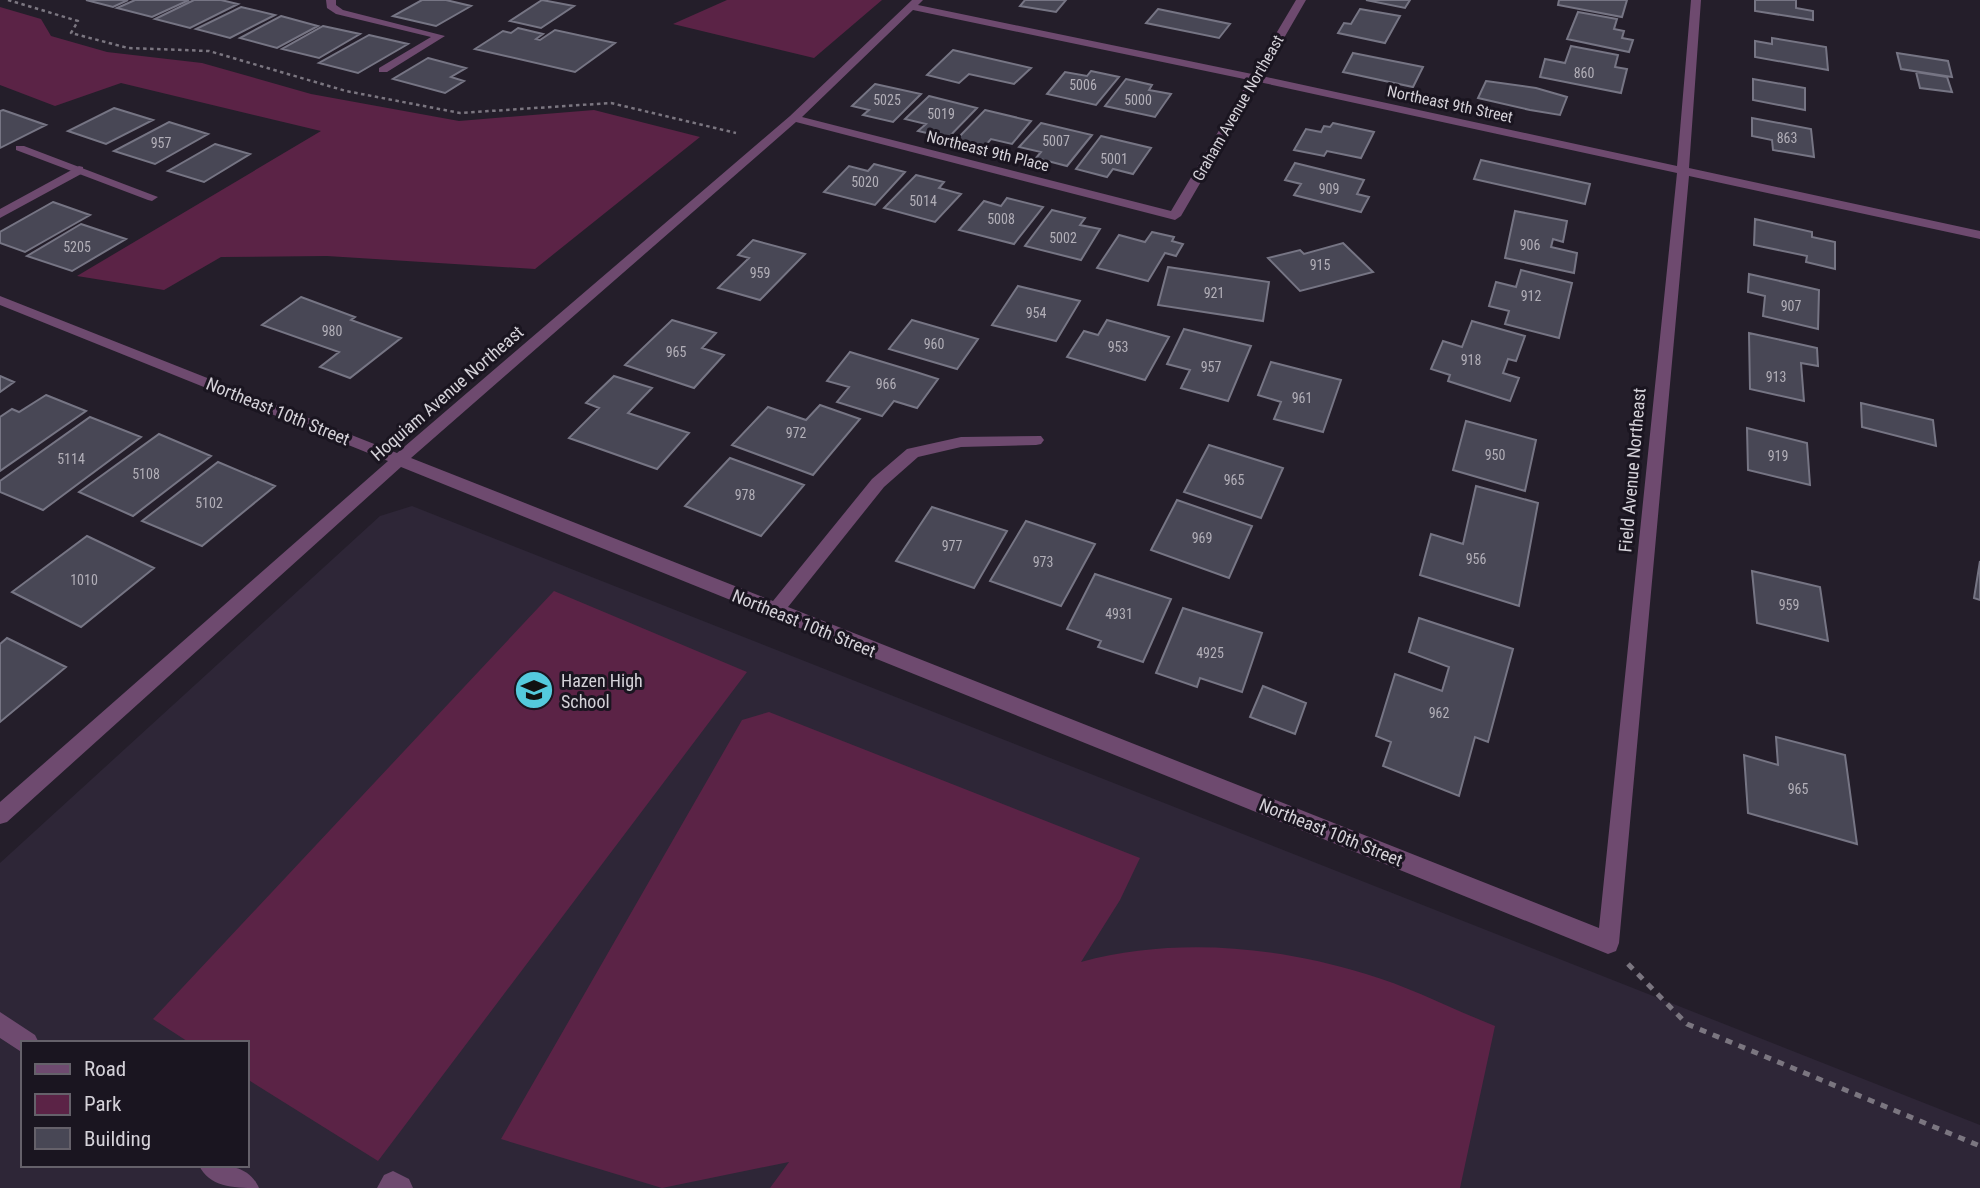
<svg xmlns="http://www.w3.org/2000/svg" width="1980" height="1188" font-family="'Roboto Condensed',sans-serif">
<rect width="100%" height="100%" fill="#241e2a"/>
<path fill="#2e2637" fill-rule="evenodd" d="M412 506 1980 1125V1188H0V863L380 516ZM23 1043H247V1165H23Z"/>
<path fill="#5b2346" d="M727 0H882L814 58 673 24Z
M0 7 41 19 51 36 107 52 202 63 311 94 459 121 594 110 700 137 535 269 327 256 221 257 164 290 77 276 321 131 121 83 55 106 0 85Z
M554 591 747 672 378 1161 247 1079V1043H190L153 1019Z
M769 712 1140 858 1120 900 1081 962C1175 937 1274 946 1366 974 1410 987 1452 1009 1495 1026L1460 1188H770L789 1162 662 1188 501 1139 742 720Z"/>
<path fill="#484755" stroke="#767584" stroke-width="2" d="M86 0H128L113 7Z
M135 0H189L152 17 117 8Z
M194 0H221L238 4 190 28 155 19Z
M422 0H446L471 6 436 26 393 16Z
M542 0 574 6 541 28 510 21Z
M1025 0H1066L1056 12 1020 6Z
M1366 0H1410L1405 8Z
M1559 0H1627L1622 17 1558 5Z
M1755 0H1796V8L1813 11V20L1755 11Z
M241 7 275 15 230 38 196 29Z
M1158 9 1230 24 1219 38 1146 23Z
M1360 9 1400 16 1385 43 1338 33 1344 23 1351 24Z
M1578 12 1617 19 1614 29 1624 31 1622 38 1633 40 1629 52 1567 39Z
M281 16 318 26 277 48 240 38Z
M323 26 360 34 319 58 282 49Z
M518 28 543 34 536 39 540 40 555 30 615 43 575 72 475 49 503 31 511 33Z
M369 35 408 44 358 73 319 63Z
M1772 38 1826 47 1828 70 1755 57V41L1772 44Z
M1571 46 1618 55 1615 67 1627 69 1621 93 1540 77 1545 59 1565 63Z
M953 50 1031 68 1014 84 969 74 959 83 927 75Z
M1353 53 1423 67 1413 87 1343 72Z
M1897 53 1948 61 1952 77 1901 69Z
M428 58 466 68 451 77 464 81 445 93 393 79Z
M1091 71 1119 77 1096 105 1047 94 1065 72 1087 76Z
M1916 72 1947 77 1952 92 1920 88Z
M1126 79 1152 85 1149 90 1171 94 1155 117 1105 106Z
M1753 79 1805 88V110L1753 100Z
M1486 81 1536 88 1567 97 1560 115 1530 110 1478 98Z
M875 84 921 94 893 122 863 115 869 110 852 106Z
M929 96 977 108 948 138 918 131 926 124 905 119Z
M114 108 153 120 106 144 68 131Z
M3 110 46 125 0 148V111Z
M985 110 1031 121 1012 144 991 139 985 146 957 139Z
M1752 118 1811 129 1814 157 1773 150 1772 140 1752 136Z
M169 122 208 134 155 164 114 151Z
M1041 123 1092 135 1067 166 1036 158 1041 152 1019 147Z
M1333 123 1374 132 1361 158 1327 151 1324 156 1294 150 1306 129 1321 132 1324 126 1330 127Z
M1101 136 1151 148 1133 174 1113 169 1107 177 1076 169Z
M215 144 250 154 204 182 168 171Z
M1481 160 1590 184 1585 204 1474 179Z
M1295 163 1364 180 1357 194 1369 197 1361 212 1294 195 1301 184 1285 180Z
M874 164 905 172 875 205 824 192 849 166 868 171Z
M916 175 944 182 939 188 961 194 935 222 884 208Z
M1007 198 1043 207 1014 244 959 230 984 201 1001 206Z
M53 202 90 215 25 252 0 243V232Z
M1052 210 1085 218 1080 225 1100 229 1081 260 1025 246Z
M1515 211 1567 221 1563 242 1553 239 1551 247 1577 253 1574 273 1505 258Z
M1755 219 1812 232V237L1835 242V269L1806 262 1807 256 1754 245Z
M81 224 126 239 72 271 27 256Z
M1152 232 1174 237 1172 241 1183 244 1176 256 1165 253 1148 281 1097 268 1119 235 1145 242Z
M753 240 805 254 760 300 718 288 749 258 738 255Z
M1343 243 1373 272 1300 291 1268 258 1300 250 1304 254Z
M1168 267 1269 282 1263 321 1158 305Z
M1521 270 1572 283 1559 338 1505 324 1509 311 1489 306 1496 282 1516 287Z
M1749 274 1819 290 1818 329 1763 316 1765 296 1748 292Z
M1018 286 1080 301 1056 341 992 325Z
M301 297 355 317 351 320 401 338 350 378 320 367 339 352 262 325Z
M672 320 716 333 702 348 724 355 694 388 625 365Z
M912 320 978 339 957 369 889 349Z
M1107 320 1169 337 1145 380 1067 357 1084 331 1098 335Z
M1472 321 1525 336 1516 361 1508 359 1503 373 1519 378 1510 401 1448 381 1450 375 1431 369 1443 341 1462 347Z
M1184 329 1251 346 1228 401 1181 388 1190 370 1167 364Z
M1749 333 1817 348 1818 366 1801 363 1804 401 1750 389Z
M850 352 916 372 938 379 917 408 894 401 882 416 837 402 849 387 827 381Z
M1271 362 1341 380 1323 432 1274 419 1281 402 1258 395Z
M0 376 14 382 0 392Z
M614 376 652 388 628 413 689 433 657 469 569 438 599 408 586 403Z
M46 395 86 411 0 471V417L12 409 19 412Z
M1861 403 1933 420 1936 446 1862 427Z
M820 405 860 419 813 475 732 445 768 407 806 420Z
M90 417 141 437 43 510 0 492V481Z
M1466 421 1536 440 1525 491 1453 470Z
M1747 428 1807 443 1810 485 1748 470Z
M159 434 211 456 133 516 79 492Z
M1209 445 1283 468 1261 518 1184 492Z
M730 458 804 485 761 536 685 506Z
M218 462 275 486 202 546 142 521Z
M1476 486 1538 503 1519 606 1420 575 1431 534 1463 544Z
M1177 500 1252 526 1229 578 1151 550Z
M932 507 1007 531 974 588 896 561Z
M1026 521 1095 544 1061 606 990 581Z
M87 536 154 568 81 627 12 592Z
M1980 561V600L1974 598Z
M1752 571 1820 587 1828 641 1757 623Z
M1095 574 1171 599 1143 662 1098 647 1101 641 1067 629Z
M1183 608 1262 633 1242 692 1200 678 1197 687 1156 673Z
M1419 618 1513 649 1488 742 1475 737 1459 796 1383 766 1391 742 1376 736 1395 674 1442 691 1449 667 1409 652Z
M7 638 66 667 0 722V644Z
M1263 686 1306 703 1295 734 1250 717Z
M1776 737 1845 755 1857 844 1748 813 1744 755 1778 765Z"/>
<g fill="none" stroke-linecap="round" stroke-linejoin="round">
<path stroke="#7b7680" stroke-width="2.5" stroke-dasharray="3.5 3.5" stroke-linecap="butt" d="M8 0 78 21 71 33 128 48 209 51 346 91 460 113 611 103 736 133"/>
<path stroke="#7b7680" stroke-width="5" stroke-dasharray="7 7" stroke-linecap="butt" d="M1628 964 1687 1024 1980 1146"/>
<path fill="#6e4a6f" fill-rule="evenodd" d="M326 0H336V5L343 10 445 36 387 72H379V68L431 37 336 14 327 8Z
M16 146H24L158 197 152 201 148 200 16 150Z
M0 1012 35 1035 39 1043H23V1053L0 1038Z
M199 1165C222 1165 248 1163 259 1188 236 1188 209 1188 199 1165Z
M393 1171 409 1179 413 1188H377L384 1175Z"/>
<path fill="#6e4a6f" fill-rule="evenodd" d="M912 0H923L918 5 1252 74 1296 0H1306L1262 76 1677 166 1691 0H1701L1689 168 1980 231V239L1689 176 1619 943 1616 951 1608 954 401 467 7 822 0 824V802L388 461 0 305V296L397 453 790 116ZM913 10 1249 80 1171 211 802 117ZM1259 82 1677 173 1599 928 788 607 884 487 918 457 961 447 1036 445 1041 444 1044 440 1041 436 961 437 907 449 872 479 773 601 411 458 796 122 1175 220 1181 216Z
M79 166 83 167V173L0 218V209Z"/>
</g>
<defs>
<g id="school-disc" transform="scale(2.0125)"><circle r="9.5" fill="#54cadd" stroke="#1a1520"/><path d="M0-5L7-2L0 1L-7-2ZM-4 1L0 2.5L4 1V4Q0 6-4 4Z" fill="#111"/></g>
</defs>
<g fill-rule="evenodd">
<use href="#school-disc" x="534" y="690"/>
</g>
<g text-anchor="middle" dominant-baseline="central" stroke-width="6" stroke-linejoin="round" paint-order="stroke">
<g font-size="14" fill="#b2afb8">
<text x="1584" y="73">860</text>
<text x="1083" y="85">5006</text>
<text x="887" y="100">5025</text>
<text x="1138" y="100">5000</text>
<text x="941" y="114">5019</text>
<text x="1787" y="138">863</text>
<text x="1056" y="141">5007</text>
<text x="161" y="143">957</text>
<text x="1114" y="159">5001</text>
<text x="865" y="182">5020</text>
<text x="1329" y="189">909</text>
<text x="923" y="201">5014</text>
<text x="1001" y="219">5008</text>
<text x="1063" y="238">5002</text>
<text x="1530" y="245">906</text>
<text x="77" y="247">5205</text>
<text x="1320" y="265">915</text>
<text x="760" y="273">959</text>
<text x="1214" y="293">921</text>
<text x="1531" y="296">912</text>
<text x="1791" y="306">907</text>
<text x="1036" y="313">954</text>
<text x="332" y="331">980</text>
<text x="934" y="344">960</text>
<text x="1118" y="347">953</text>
<text x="676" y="352">965</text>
<text x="1471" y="360">918</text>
<text x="1211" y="367">957</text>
<text x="1776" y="377">913</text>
<text x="886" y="384">966</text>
<text x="1302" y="398">961</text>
<text x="796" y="433">972</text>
<text x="1495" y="455">950</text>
<text x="1778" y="456">919</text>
<text x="71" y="459">5114</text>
<text x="146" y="474">5108</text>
<text x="1234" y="480">965</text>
<text x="745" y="495">978</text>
<text x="209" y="503">5102</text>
<text x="1202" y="538">969</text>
<text x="952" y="546">977</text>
<text x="1476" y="559">956</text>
<text x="1043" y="562">973</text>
<text x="84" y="580">1010</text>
<text x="1789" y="605">959</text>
<text x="1119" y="614">4931</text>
<text x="1210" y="653">4925</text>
<text x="1439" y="713">962</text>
<text x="1798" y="789">965</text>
</g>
<g font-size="16" fill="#d5d2d9" stroke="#1a1520">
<text transform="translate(1450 104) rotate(12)">Northeast 9th Street</text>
<text transform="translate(1238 108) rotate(-60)">Graham Avenue Northeast</text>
<text transform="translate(988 151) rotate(14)">Northeast 9th Place</text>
</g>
<g font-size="18" fill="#d5d2d9" stroke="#1a1520">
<text transform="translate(447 393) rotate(-41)">Hoquiam Avenue Northeast</text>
<text transform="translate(278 411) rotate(22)">Northeast 10th Street</text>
<text transform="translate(1632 470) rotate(-85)">Field Avenue Northeast</text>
<text transform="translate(804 623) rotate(22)">Northeast 10th Street</text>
<text transform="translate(1331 832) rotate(22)">Northeast 10th Street</text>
</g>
<g font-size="18" fill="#d5d2d9" stroke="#1a1520" text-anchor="start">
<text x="561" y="680">Hazen High<tspan x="561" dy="21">School</tspan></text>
</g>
</g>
<rect x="21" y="1041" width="228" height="126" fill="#1a1520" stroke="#65616a" stroke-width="2"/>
<rect x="35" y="1064" width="35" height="10" fill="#6e4a6f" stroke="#65616a" stroke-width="2"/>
<text x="84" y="1076" font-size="21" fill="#d5d2d9">Road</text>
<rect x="35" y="1094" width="35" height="21" fill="#5b2346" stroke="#65616a" stroke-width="2"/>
<text x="84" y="1111" font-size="21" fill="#d5d2d9">Park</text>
<rect x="35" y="1128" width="35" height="21" fill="#484755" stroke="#65616a" stroke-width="2"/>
<text x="84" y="1146" font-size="21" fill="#d5d2d9">Building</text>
</svg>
